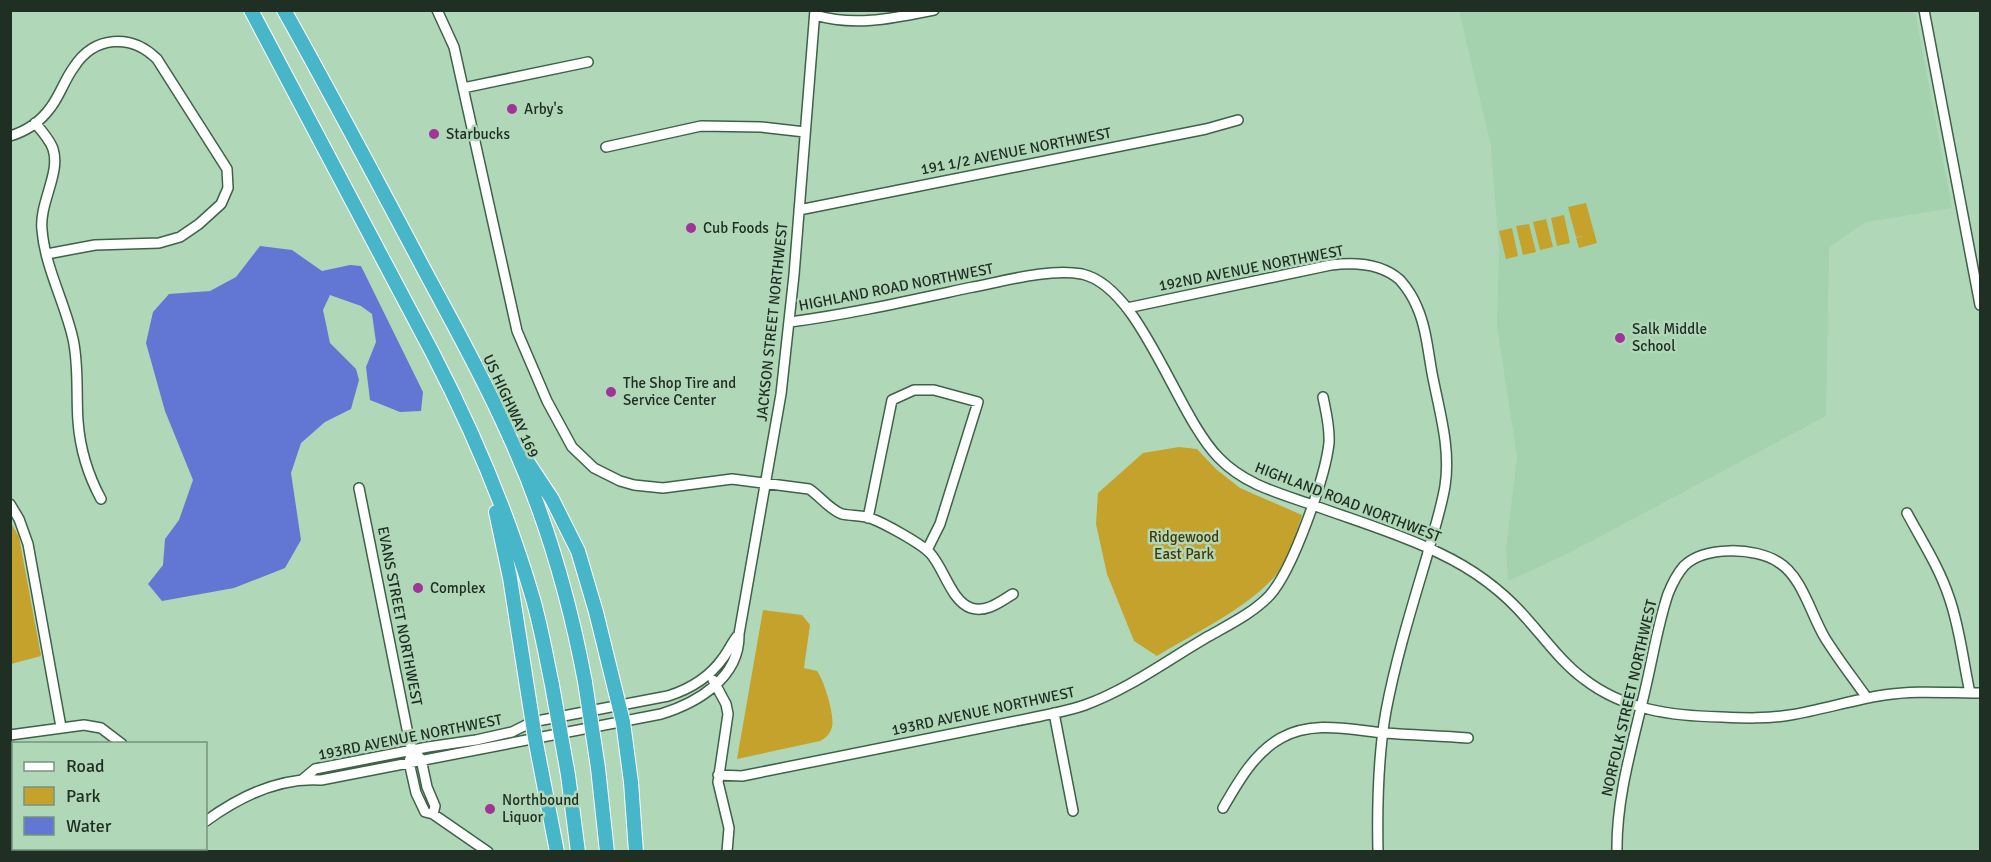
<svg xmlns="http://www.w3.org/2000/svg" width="1991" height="862" font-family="Signika,sans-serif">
<rect width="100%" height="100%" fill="#b1d7b9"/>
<path fill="#a4d2ae" d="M1459 11H1915L1952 208 1866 222 1829 247 1826 416 1567 554 1508 581 1506 549 1517 457 1497 326 1499 252 1491 146Z"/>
<path fill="#c5a22b" d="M1586 203 1597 243 1579 248 1576 238 1583 236 1576 237 1568 207Z
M1564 215 1570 243 1557 246 1551 218Z
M1546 219 1553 247 1540 250 1533 222Z
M1529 224 1536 252 1523 255 1516 226Z
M1512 228 1518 256 1506 259 1499 231Z
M1179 447 1197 449 1216 469 1240 488 1302 515C1296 534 1290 558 1277 574 1247 609 1196 632 1157 656L1134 641 1107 574 1096 524 1098 493 1143 453Z
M11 523 19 537 41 656 11 664Z
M763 610 802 615 810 625 804 668 817 671C824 680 835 716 832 727 830 734 826 738 820 741L737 759Z"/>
<path fill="#6177d3" d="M260 246 292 250 322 271 350 265 361 266 423 392 421 411 400 412 370 400 366 367 376 342 372 314 361 306 330 295 323 310 330 343 356 369 359 380 351 409 325 422 301 443 291 473 301 540 285 568 234 588 162 601 148 584 163 565 165 539 179 520 193 480 165 411 146 343 153 312 169 294 210 291 236 277Z"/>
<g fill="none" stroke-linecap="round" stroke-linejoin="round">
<g stroke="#3f6147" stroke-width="12">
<path id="minor" d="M437 10 454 47 517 331 547 401 572 447 594 468 620 481 634 485 663 488 732 479 809 489C820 496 830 510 842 514 851 516 861 515 870 518 884 523 920 543 930 553 944 568 951 601 971 608 987 613 1001 601 1013 594
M1924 10 1980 305
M815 15C855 27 894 18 934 10
M463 88 588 62
M35 123C42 131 50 140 53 149 61 173 39 203 42 230 45 267 65 303 73 339 79 366 76 394 78 421 80 449 88 475 101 499
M10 136C27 131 41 121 51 107 60 95 65 79 74 67 94 36 131 33 157 59L227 169 228 188 221 204 199 224 180 237 159 243 95 245 47 254
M606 147 701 126 761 127 805 132
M799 210 1206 129 1238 120
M1127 308 1331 265C1355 262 1381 263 1400 280 1407 288 1413 297 1417 307 1426 327 1428 351 1432 373 1439 410 1451 448 1445 486 1441 510 1433 533 1427 556 1412 607 1396 658 1386 711 1378 756 1377 805 1378 852
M790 322C851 314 912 300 973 287 1005 281 1049 268 1082 274 1141 287 1176 415 1219 458 1244 484 1278 493 1310 504 1353 520 1398 533 1439 553 1473 569 1503 591 1527 619 1545 639 1562 663 1584 679 1624 710 1672 716 1721 717 1744 718 1766 719 1790 715 1821 710 1852 700 1884 695 1916 690 1948 693 1980 693
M359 488 410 744 413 750 421 759 427 787 435 806 433 814
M10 504 19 519 28 544 61 727
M1907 513C1922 541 1939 567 1949 597 1960 628 1963 661 1970 693
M868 518 892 400 914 390H934L978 402 940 524 927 550
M713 680 726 704 728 714 718 782 729 828 727 852
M1054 713 1073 811
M10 735 84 725 101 728 122 744
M410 758 409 762 416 793 425 812 433 814 488 852
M718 775 742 776 1041 716C1055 713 1071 710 1085 705 1129 689 1169 659 1209 636 1230 624 1253 613 1270 595 1293 569 1325 478 1329 443 1330 427 1326 412 1323 397
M303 779 315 769 428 747 476 740 512 732 532 722 668 696C690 689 709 678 723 658 729 650 732 642 739 634
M1223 808C1238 782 1254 753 1281 738 1313 720 1351 730 1385 733 1412 735 1440 736 1468 738
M206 821C239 797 278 777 321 780L661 714C697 703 740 678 739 634L781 394 794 275 815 10
M200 848 201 852
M162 852 166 848
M1617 852C1616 796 1634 740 1646 686 1653 656 1658 624 1668 594 1672 584 1677 574 1684 566 1704 546 1755 547 1778 562 1802 576 1811 615 1825 638 1838 659 1853 678 1867 698"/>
</g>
<g stroke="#fff" stroke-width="16">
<path id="highway" d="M251 10 432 352C473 431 508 513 533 599 541 627 546 656 552 685
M284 10C330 92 374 175 418 258 448 315 481 372 507 431 544 511 569 596 585 682
M523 455 552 499 578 551 596 612 623 722 631 782 636 852
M496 512 510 578 535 738 557 852
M598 768 607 852
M568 775 578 852"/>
</g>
<use href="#minor" stroke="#fff" stroke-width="9"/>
<use href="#highway" stroke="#48b6c9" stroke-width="14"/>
<g stroke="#fff" stroke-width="16" stroke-linecap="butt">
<path id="highway-bridge" d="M585 682 598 768
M552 685 568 775"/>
</g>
<use href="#highway-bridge" stroke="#48b6c9" stroke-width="14"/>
</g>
<g fill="#9f3596" stroke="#b1d7b9" stroke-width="2">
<circle cx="512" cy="109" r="6"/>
<circle cx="434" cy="134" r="6"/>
<circle cx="691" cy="228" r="6"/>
<circle cx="1620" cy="338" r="6"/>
<circle cx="611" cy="392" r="6"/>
<circle cx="418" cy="588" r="6"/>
<circle cx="490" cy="809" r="6"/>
</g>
<g text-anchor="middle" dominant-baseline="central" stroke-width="5" stroke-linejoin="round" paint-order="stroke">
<g font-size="15" fill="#202f24" stroke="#b1d7b9" text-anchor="start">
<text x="524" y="109">Arby's</text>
<text x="446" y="134">Starbucks</text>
<text x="703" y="228">Cub Foods</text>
<text x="1632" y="329">Salk Middle<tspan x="1632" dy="17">School</tspan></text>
<text x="623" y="383">The Shop Tire and<tspan x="623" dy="17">Service Center</tspan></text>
<text x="430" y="588">Complex</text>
<text x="502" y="800">Northbound<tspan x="502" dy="17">Liquor</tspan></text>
</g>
<g font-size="15" fill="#202f24" stroke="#b1d7b9">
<text transform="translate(1016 151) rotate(-11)">191 1/2 AVENUE NORTHWEST</text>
<text transform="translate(1251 268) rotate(-11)">192ND AVENUE NORTHWEST</text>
<text transform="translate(896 287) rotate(-11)">HIGHLAND ROAD NORTHWEST</text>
<text transform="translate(772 322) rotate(-84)">JACKSON STREET NORTHWEST</text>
<text transform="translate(511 406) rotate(65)">US HIGHWAY 169</text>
<text transform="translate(1348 502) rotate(21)">HIGHLAND ROAD NORTHWEST</text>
<text transform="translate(400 616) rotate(79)">EVANS STREET NORTHWEST</text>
<text transform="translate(1629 698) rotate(-77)">NORFOLK STREET NORTHWEST</text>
<text transform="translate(983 711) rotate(-12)">193RD AVENUE NORTHWEST</text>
<text transform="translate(410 737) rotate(-11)">193RD AVENUE NORTHWEST</text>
</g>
<g font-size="15" fill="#473803" stroke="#b1d7b9">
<text x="1184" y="537">Ridgewood<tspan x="1184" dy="17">East Park</tspan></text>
</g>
</g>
<rect width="1991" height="862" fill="none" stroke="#202f24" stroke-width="24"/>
<rect x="12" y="742" width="195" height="108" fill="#b1d7b9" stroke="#77947d" stroke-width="1.5"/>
<rect x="24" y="762" width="30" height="9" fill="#ffffff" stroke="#77947d" stroke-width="1.5"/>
<text x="66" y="772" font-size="18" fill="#202f24">Road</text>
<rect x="24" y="787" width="30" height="18" fill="#c5a22b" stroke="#77947d" stroke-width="1.5"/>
<text x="66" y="802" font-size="18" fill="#202f24">Park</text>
<rect x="24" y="817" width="30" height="18" fill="#6177d3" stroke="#77947d" stroke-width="1.5"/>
<text x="66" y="832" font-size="18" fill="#202f24">Water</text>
</svg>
